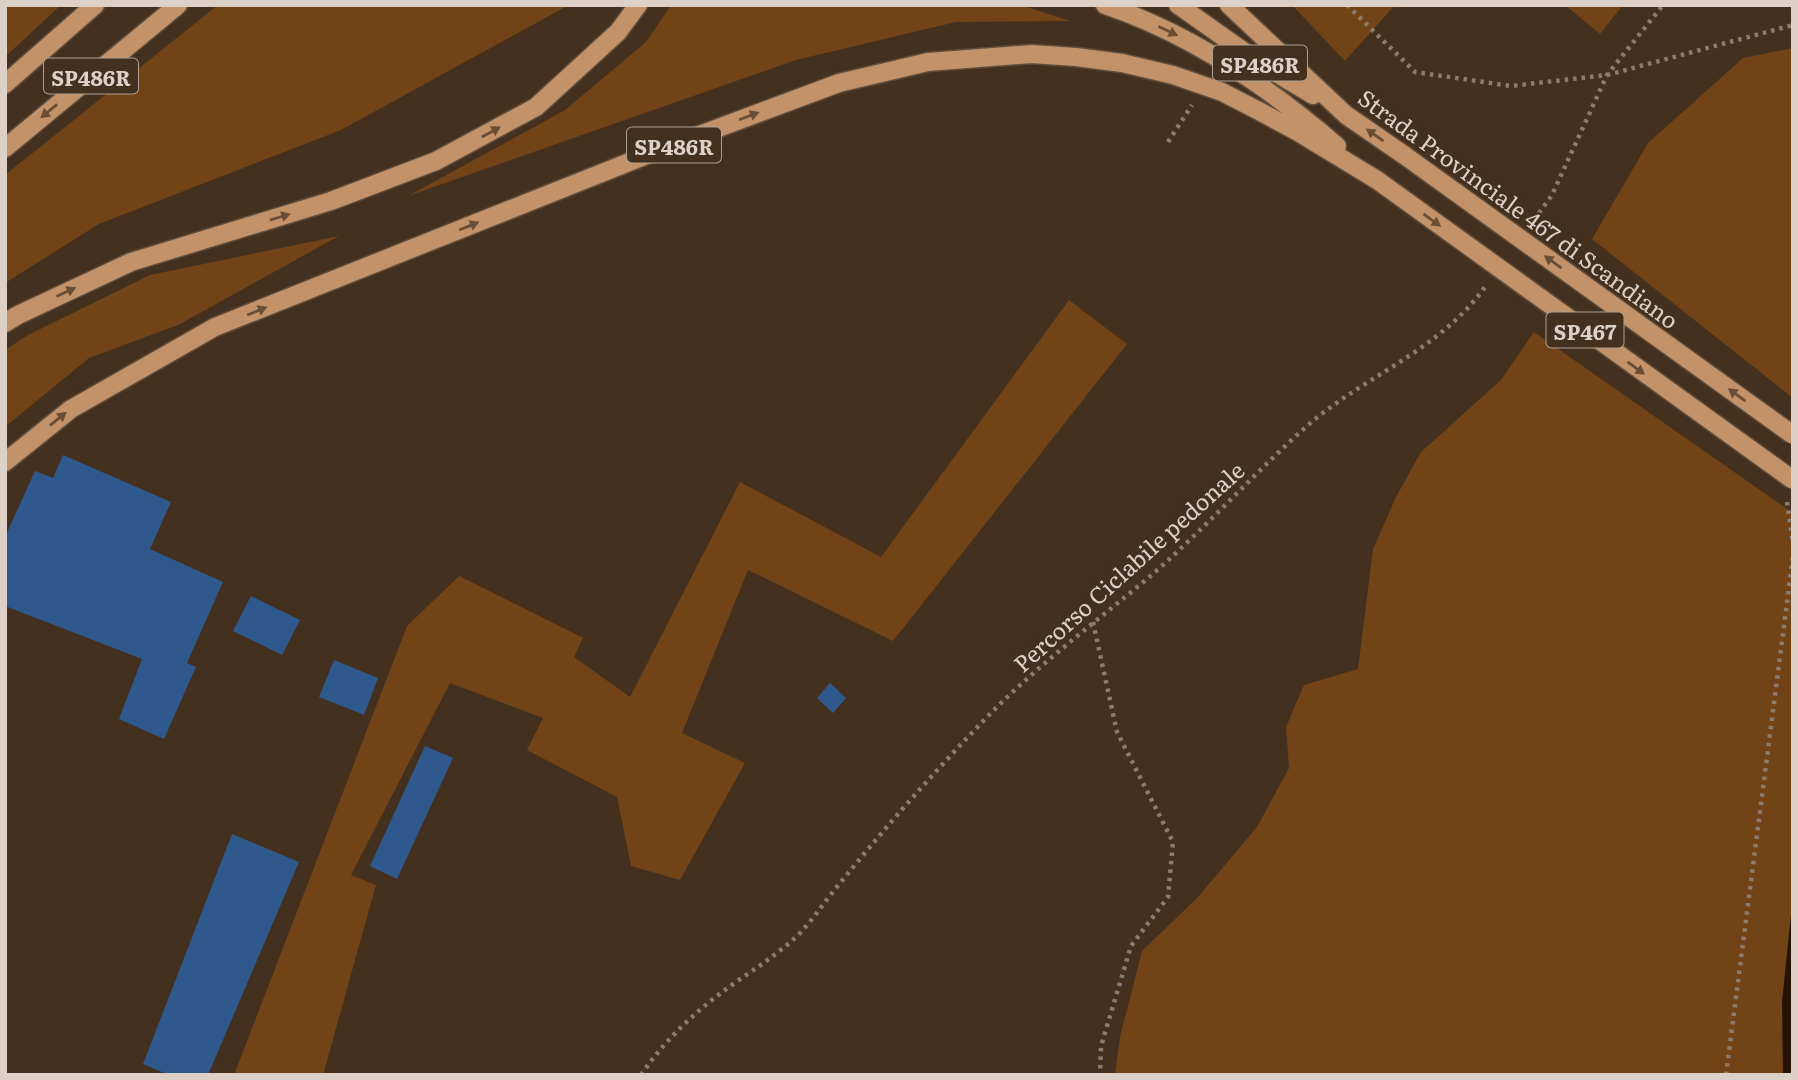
<svg xmlns="http://www.w3.org/2000/svg" width="1798" height="1080" font-family="Literata,serif">
<rect width="100%" height="100%" fill="#43301f"/>
<path fill="#724316" d="M5 5H61L5 57Z
M218 5H569L341 130 99 224 5 283V175Z
M671 5H1021L1070 21 956 22 796 60 408 196 565 110 646 42Z
M1292 5H1395L1345 61Z
M1565 5H1623L1600 34Z
M1793 48V398L1592 239 1648 143 1743 58Z
M339 236 178 325 89 358 5 427V350L28 335 150 275Z
M1069 300 1127 344 893 641 748 570 682 733 745 763 680 880 631 866 617 797 527 750 543 718 450 683 351 875 376 885 323 1075H234L407 626 459 576 583 638 574 657 630 697 740 482 881 557Z
M1534 332 1793 513V895L1782 1003 1789 1075H1115L1120 1037 1142 951 1197 898 1257 827 1289 768 1286 727 1304 685 1358 669 1373 549 1396 497 1421 452 1501 380Z"/>
<path fill="#251405" d="M1793 895V1075H1783L1782 1003Z"/>
<path fill="#2f598c" d="M63 455 171 502 150 549 223 582 187 663 196 667 164 739 119 719 142 659 5 606V537L35 471 53 478Z
M251 596 300 620 282 655 233 631Z
M334 660 378 678 364 715 319 697Z
M830 683 846 698 833 713 817 698Z
M425 746 453 758 397 879 370 866Z
M232 834 299 862 208 1075H169L143 1064Z"/>
<g fill="none" stroke-linecap="round" stroke-linejoin="round">
<g stroke="#5f4d3d" stroke-width="21">
<path id="major" d="M1105 5C1191 34 1269 87 1337 146
M1178 5 1263 65 1313 95
M1229 5 1346 115 1404 155
M5 84 95 5
M5 148 178 5
M5 323 18 315 131 262 331 201 436 161 536 107 618 32 638 5
M5 462 71 409 215 327 662 149 839 83 928 62 1031 54 1076 57 1122 63 1173 75 1222 92 1259 111 1298 132 1377 180"/>
</g>
<path stroke="#8c7c6e" stroke-width="4.5" stroke-dasharray="3.5 5" stroke-linecap="butt" d="M1347 5 1415 72 1511 86 1607 75 1793 25
M1168 142 1192 105
M1534 220 1552 195 1607 75 1663 5
M1787 502 1793 543
M1093 622 1117 732 1173 842 1168 897 1131 946 1101 1046 1100 1075
M641 1075C667 1037 699 1008 736 982 759 966 781 952 801 932 816 916 827 898 841 882 887 825 937 769 988 716 1037 666 1093 624 1147 579 1203 531 1252 475 1307 426 1364 376 1439 351 1485 287
M1726 1075 1793 556"/>
<use href="#major" stroke="#c39268" stroke-width="18"/>
<g stroke="#5f4d3d" stroke-width="21" stroke-linecap="butt">
<path id="major-bridge" d="M1404 155 1793 435
M1377 180 1793 480"/>
</g>
<use href="#major-bridge" stroke="#c39268" stroke-width="18"/>
</g>
<defs><path id="oneway-solid" d="M-6-.8H1V-3.2L6.5 0L1 3.2V.8H-6Z" transform="scale(1.75)"/></defs>
<g fill="#694d35">
<use href="#oneway-solid" transform="translate(1168 31) rotate(26)"/>
<use href="#oneway-solid" transform="translate(49 111) rotate(141)"/>
<use href="#oneway-solid" transform="translate(749 116) rotate(-21)"/>
<use href="#oneway-solid" transform="translate(491 132) rotate(-29)"/>
<use href="#oneway-solid" transform="translate(1375 135) rotate(-145)"/>
<use href="#oneway-solid" transform="translate(280 217) rotate(-17)"/>
<use href="#oneway-solid" transform="translate(1432 220) rotate(36)"/>
<use href="#oneway-solid" transform="translate(469 226) rotate(-22)"/>
<use href="#oneway-solid" transform="translate(1553 262) rotate(-144)"/>
<use href="#oneway-solid" transform="translate(66 292) rotate(-25)"/>
<use href="#oneway-solid" transform="translate(257 311) rotate(-22)"/>
<use href="#oneway-solid" transform="translate(1636 368) rotate(36)"/>
<use href="#oneway-solid" transform="translate(1737 395) rotate(-144)"/>
<use href="#oneway-solid" transform="translate(58 419) rotate(-39)"/>
</g>
<g text-anchor="middle" dominant-baseline="central" stroke-width="5" stroke-linejoin="round" paint-order="stroke">
<g fill="#43301f" stroke="#afa094" stroke-width="2">
<rect x="1213" y="45.5" width="94" height="35" rx="5"/>
<rect x="44" y="58.5" width="94" height="35" rx="5"/>
<rect x="627" y="127.5" width="94" height="35" rx="5"/>
<rect x="1546.5" y="312.5" width="77" height="35" rx="5"/>
</g>
<g font-size="21" font-weight="bold" fill="#ddd0c6">
<text x="1260" y="63">SP486R</text>
<text x="91" y="76">SP486R</text>
<text x="674" y="145">SP486R</text>
<text x="1585" y="330">SP467</text>
</g>
<g font-size="23" fill="#ddd0c6" stroke="#43301f">
<text transform="translate(1519 208) rotate(36)">Strada Provinciale 467 di Scandiano</text>
<text transform="translate(1128 566) rotate(-42)">Percorso Ciclabile pedonale</text>
</g>
</g>
<rect width="1798" height="1080" fill="none" stroke="#ddd0c6" stroke-width="14"/>
</svg>
